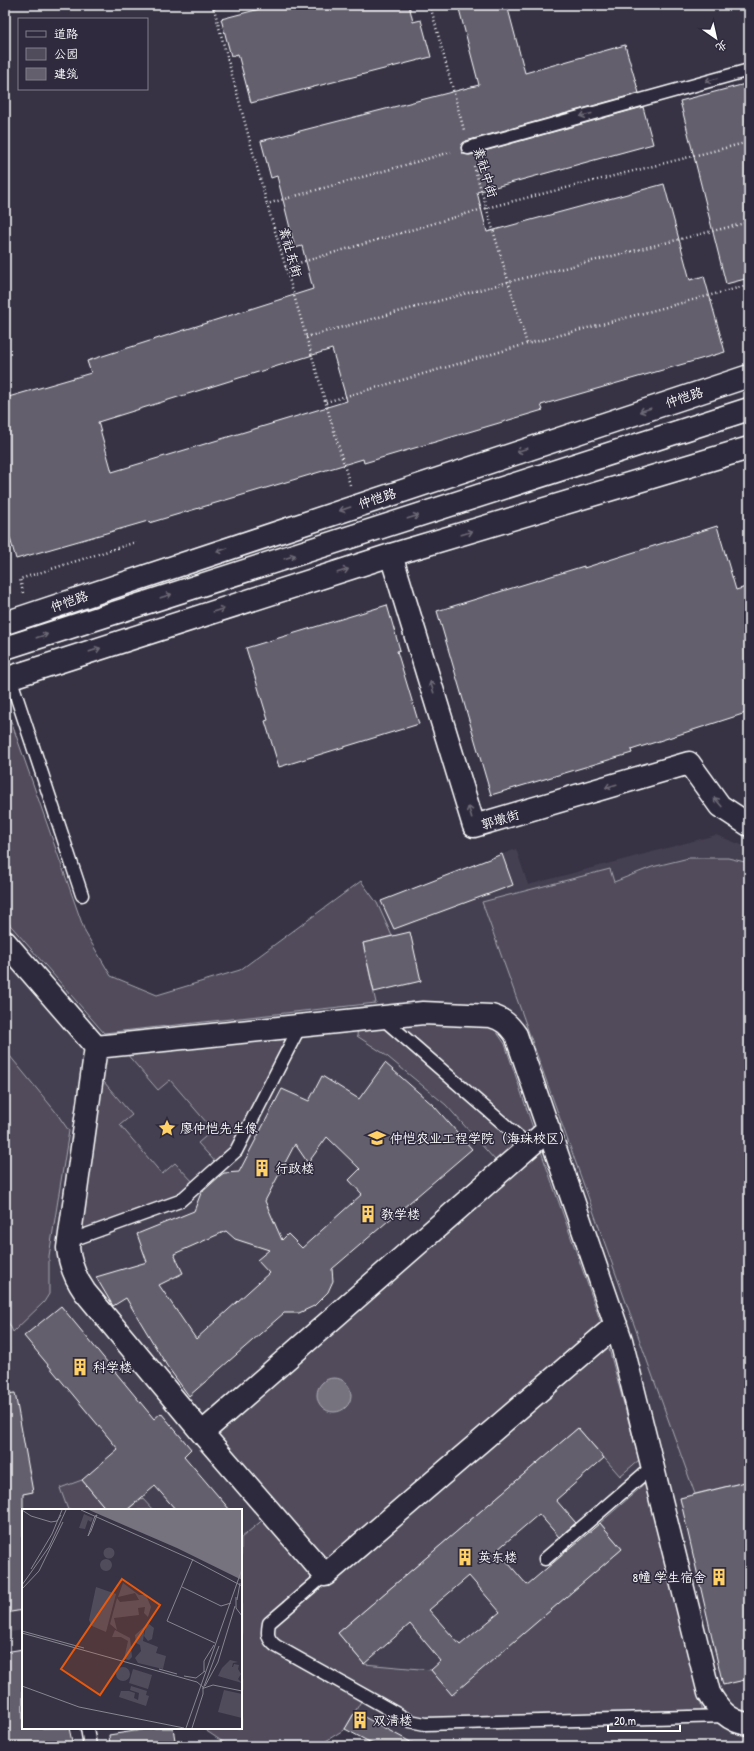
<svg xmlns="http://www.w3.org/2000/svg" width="754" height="1751" font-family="'Patrick Hand','LXGW WenKai TC',sans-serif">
<rect width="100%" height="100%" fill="#373345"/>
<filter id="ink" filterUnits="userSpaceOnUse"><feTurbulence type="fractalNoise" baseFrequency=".025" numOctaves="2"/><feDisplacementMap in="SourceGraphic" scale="8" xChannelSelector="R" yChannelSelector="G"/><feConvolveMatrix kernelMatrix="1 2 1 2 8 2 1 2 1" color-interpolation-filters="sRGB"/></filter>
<g filter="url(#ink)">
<path fill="#444051" d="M5 704 85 932 111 976 157 995 240 970 361 881 377 903 516 849 528 885 716 835 749 848V1746H377L345 1729 318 1746H234L223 1742 202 1728H241V1510H23V1630L5 1633Z"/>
<path fill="#514c5c" stroke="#a8a6ae" d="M5 704 85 932 111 976 157 995 240 970 361 881 377 903 392 936 363 943 376 1003 104 1033 5 919Z
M689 858H728L749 863V1481L695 1494 482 902 610 869 614 882 652 867Z
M388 1023 485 1025 494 1028 505 1044 537 1140 605 1334 639 1460 620 1476 578 1428 338 1633 364 1664 431 1670 452 1694 622 1549 600 1523 646 1483 704 1716 425 1724 364 1696 345 1729 318 1746H234L223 1742 202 1728H241V1538L271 1513 202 1433 503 1169 446 1105 383 1053 357 1036 358 1026Z
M300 1026 236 1151 219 1166 198 1143 213 1130 170 1080 158 1090 119 1045Z
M5 1050 55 1111 69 1131 49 1256V1294L44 1302 13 1332 7 1319V1286L5 1281Z
M93 1069 132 1115 120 1125 162 1174 175 1163 197 1186 180 1201 69 1241Z
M82 1480 107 1510H68L60 1488Z
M142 1498 153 1510H127Z"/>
<path fill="#76737f" stroke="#adabb2" d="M317 1395a17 17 0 1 1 34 0a17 17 0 1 1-34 0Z"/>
<path fill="#635f6d" stroke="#fff" fill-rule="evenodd" d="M275 5H409L413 22 421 20 431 57 251 103 238 54 231 56 221 19Z
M458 5H507L525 73 625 45 639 93 466 141 461 147 463 154 470 155 643 107 653 144 477 192 487 232 664 184 690 280 704 276 725 352 541 405 543 410 364 463 363 459 149 523 148 521 16 559 5 521V398L91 373 87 361 313 289 302 246 295 248 277 176 271 178 261 141 479 85ZM332 349 347 401 112 472 98 422Z
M749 83V278L726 284 680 101Z
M717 526 736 590 749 586V712L631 750 632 753 491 795 437 611 584 566V568Z
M387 605 400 650 397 651 419 724 279 767 265 721 268 720 246 648Z
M502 854 513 885 394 929 381 901Z
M410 932 421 981 374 992 363 943Z
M385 1063 434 1106 472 1149 332 1269 333 1281 328 1292 314 1306 299 1313H284L189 1396 167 1366 126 1298 113 1306 96 1277 147 1262 137 1234 194 1211 201 1193 221 1175 224 1173 239 1172 282 1089 309 1101 322 1076 359 1099ZM327 1137 360 1169 349 1180 362 1194 302 1248 288 1234 282 1240 265 1201 295 1144 308 1163ZM226 1231 235 1239 269 1250 257 1260 269 1273 196 1339 159 1285 183 1273 174 1254Z
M61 1306 154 1419 161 1413 191 1449 184 1456 230 1510H176L155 1486 127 1510H107L82 1480 118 1449 24 1336Z
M15 1393 33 1492 23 1494V1610L5 1613V1394Z
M578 1428 604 1458 556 1500 576 1523 559 1537 539 1514 497 1550 527 1585 600 1523 622 1549 452 1695 431 1670 441 1661 410 1624 364 1664 338 1633ZM469 1576 500 1612 460 1645 429 1610Z
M749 1481V1679L723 1685 680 1498Z
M23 1649V1728H69L73 1746H5V1652Z
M355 1712 418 1746H377L345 1729Z
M154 1728H173L176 1746H110L109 1735Z"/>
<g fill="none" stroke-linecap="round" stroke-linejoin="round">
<g stroke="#fff" stroke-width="15">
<path id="service" d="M468 148 749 70
M10 677 82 895
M381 1017 529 1146
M69 1241 180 1201 236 1151 300 1026
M545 1559 653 1466
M325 1575 269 1623C267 1634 267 1639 276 1646L410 1721 425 1724 726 1716
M87 1728 90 1746"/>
</g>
<g stroke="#fff" stroke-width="25">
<path id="minor" d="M391 555 474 826 689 763 720 806 749 825
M5 942 96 1047 423 1013 491 1016C503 1019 509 1025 516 1035L621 1340 709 1693C718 1709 729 1722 749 1724
M96 1047 68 1248C70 1265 75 1278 85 1292L202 1433 325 1575 616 1325
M202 1433 549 1129"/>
</g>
<g stroke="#fff" stroke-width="25">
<path id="secondary" d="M5 623 749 376
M5 679 391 555 749 448"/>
</g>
<g stroke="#fff" stroke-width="25">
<path id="trunk" d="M5 648 749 409"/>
</g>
<path stroke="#fff" stroke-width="2.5" stroke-dasharray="1 3" stroke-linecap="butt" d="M213 5 267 204
M430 5 464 130
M474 166 527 344
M285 267 486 208 749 142
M306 337 508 282 749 222
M326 402 527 344 749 285
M350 485 267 204 451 152
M23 593 20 579 136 542"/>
<use href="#service" stroke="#2f2a3d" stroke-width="12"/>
<use href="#minor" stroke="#2f2a3d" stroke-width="22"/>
<use href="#secondary" stroke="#2f2a3d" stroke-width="22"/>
<use href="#trunk" stroke="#2f2a3d" stroke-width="22"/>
</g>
<defs><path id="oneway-shaft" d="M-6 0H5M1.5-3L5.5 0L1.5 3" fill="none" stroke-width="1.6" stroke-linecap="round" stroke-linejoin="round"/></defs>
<g stroke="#6d6a77">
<use href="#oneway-shaft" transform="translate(711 80) rotate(165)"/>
<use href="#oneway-shaft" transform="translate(586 115) rotate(165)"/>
<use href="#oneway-shaft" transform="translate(645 410) rotate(162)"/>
<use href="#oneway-shaft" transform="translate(522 450) rotate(162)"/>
<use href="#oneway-shaft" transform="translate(345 509) rotate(161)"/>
<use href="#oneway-shaft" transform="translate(413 517) rotate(-18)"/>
<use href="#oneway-shaft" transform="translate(467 533) rotate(-17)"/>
<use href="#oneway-shaft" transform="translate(222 550) rotate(161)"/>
<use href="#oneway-shaft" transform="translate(290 557) rotate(-18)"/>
<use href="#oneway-shaft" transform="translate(343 571) rotate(-18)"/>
<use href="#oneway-shaft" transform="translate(166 596) rotate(-18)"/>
<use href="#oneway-shaft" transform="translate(219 610) rotate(-18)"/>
<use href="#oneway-shaft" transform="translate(42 636) rotate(-18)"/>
<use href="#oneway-shaft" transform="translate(95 650) rotate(-18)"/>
<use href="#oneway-shaft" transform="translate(432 687) rotate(-107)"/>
<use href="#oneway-shaft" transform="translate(611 786) rotate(163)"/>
<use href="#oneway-shaft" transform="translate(718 802) rotate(-130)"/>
<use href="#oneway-shaft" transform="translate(470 812) rotate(-107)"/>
</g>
</g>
<defs>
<g id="sight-bare" transform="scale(1.38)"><path d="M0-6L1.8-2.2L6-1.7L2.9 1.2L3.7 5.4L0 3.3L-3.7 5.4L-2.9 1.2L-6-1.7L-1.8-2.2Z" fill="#ffd166" stroke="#2f2a3d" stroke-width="2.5" paint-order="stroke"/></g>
<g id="university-bare" transform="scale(1.38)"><path d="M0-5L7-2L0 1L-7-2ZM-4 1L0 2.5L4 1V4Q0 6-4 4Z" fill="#ffd166" stroke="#2f2a3d" stroke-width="2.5" paint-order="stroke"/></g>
<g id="building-bare" transform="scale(1.38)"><path d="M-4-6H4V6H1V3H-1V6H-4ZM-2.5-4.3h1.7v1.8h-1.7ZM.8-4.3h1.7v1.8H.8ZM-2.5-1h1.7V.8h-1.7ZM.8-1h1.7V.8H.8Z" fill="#ffd166" stroke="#2f2a3d" stroke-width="2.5" paint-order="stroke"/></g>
</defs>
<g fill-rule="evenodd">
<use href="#sight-bare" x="167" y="1128"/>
<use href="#university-bare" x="377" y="1138"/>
<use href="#building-bare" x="262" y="1168"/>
<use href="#building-bare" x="368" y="1214"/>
<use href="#building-bare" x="80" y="1367"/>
<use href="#building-bare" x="465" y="1557"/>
<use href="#building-bare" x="719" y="1577"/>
<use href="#building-bare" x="360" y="1720"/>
</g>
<g text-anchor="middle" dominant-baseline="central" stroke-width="3" stroke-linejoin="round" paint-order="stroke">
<g font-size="13" fill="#fff" stroke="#2f2a3d">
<text transform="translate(486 172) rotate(73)">素社中街</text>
<text transform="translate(291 252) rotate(74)">素社东街</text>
<text transform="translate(684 397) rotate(-18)">仲恺路</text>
<text transform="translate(377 498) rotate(-18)">仲恺路</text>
<text transform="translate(69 601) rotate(-19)">仲恺路</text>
<text transform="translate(500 819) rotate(-17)">郭墩街</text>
</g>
<g font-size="13" fill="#fff" stroke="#2f2a3d" text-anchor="start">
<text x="180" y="1128">廖仲恺先生像</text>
<text x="390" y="1138">仲恺农业工程学院（海珠校区）</text>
<text x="275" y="1168">行政楼</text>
<text x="381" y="1214">教学楼</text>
<text x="93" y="1367">科学楼</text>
<text x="478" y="1557">英东楼</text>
<text x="706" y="1577" text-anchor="end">8幢 学生宿舍</text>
<text x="373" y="1720">双清楼</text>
</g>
</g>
<g transform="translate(22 1509)">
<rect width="220" height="220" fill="#373345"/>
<path d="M62 5 71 9 69 13 66 11 63 20 57 19ZM81.5 44a5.5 5.5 0 1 1 11 0a5.5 5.5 0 1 1-11 0ZM78 56a6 6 0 1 1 12 0a6 6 0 1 1-12 0ZM101 74 117 86H124L129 98 126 108 122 104 123 98 116 99 117 106 92 109 95 121 88 115 95 89 98 93 117 91 113 84 96 88ZM74 78 94 85 84 123 70 117 67 111ZM127 115 132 119 130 130 126 132 122 127 124 117ZM123 117 121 132 136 138 134 144 144 147 141 160 116 154 113 149 119 142 118 136 114 134 113 126ZM93 121 108 129 110 148 107 151 102 150 106 132 99 128H90ZM208 151 216 153 211 154 210 158 206 157 211 158 212 155 217 156 216 160 219 165 216 170 220 174 196 167 200 159ZM94 165a7 7 0 1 1 14 0a7 7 0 1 1-14 0ZM111 160 130 166 126 180 107 174ZM109 177 125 182 124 186 127 187 124 197 97 188 99 182H107L113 184 112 189 116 191 117 184 108 181ZM202 181 220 185V209L196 203Z" fill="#514c5c"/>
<path d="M67 1H220V71L155 39Z" fill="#76737f"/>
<path fill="none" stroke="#87858f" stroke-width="1" d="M0 1 9 7 29 13 35 12 39 6M59 1 171 51 220 77M75 6 69 22 66 27 73 7ZM171 50 145 112 193 134M9 60 30 25 40 1M0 76 27 38 44 1M160 78 199 97 209 94M0 80 17 62 41 13M214 88V99L220 107M215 91 218 74M0 122 62 139M0 124 175 173 181 178V185L170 219M137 160 155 165M182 163V152L192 136M162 167 174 169 183 162M0 177 57 198 162 219M183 177 196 153 213 97M182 179 191 176 220 182M181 180 197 137M164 219 220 60"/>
<path fill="#e8590c" fill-opacity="0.15" stroke="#e8590c" stroke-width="2" d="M100 70 138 96 78 186 39 160Z"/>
<rect width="220" height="220" fill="none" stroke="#fff" stroke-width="2"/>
</g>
<rect width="754" height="1751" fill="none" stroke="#2f2a3d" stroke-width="20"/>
<rect x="10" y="10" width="734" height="1731" fill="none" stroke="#fff" stroke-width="1.5" filter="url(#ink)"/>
<rect x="18" y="18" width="130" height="72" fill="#2f2a3d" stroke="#827f8b"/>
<rect x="26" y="31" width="20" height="6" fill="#2f2a3d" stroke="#827f8b"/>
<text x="54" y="38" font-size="12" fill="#ffffff">道路</text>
<rect x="26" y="48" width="20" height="12" fill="#514c5c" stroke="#827f8b"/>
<text x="54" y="58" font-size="12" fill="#ffffff">公园</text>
<rect x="26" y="68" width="20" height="12" fill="#635f6d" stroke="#827f8b"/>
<text x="54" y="78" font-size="12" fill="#ffffff">建筑</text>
<g transform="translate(716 38) rotate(146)" stroke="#2f2a3d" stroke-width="3" paint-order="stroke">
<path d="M0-3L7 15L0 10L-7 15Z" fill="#ffffff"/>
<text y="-6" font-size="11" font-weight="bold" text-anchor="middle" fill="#ffffff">北</text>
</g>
<path d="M608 1725v6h72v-6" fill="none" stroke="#ffffff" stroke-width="2"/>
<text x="614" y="1725" font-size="12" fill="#ffffff" stroke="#2f2a3d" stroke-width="3" paint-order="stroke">20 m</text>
</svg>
